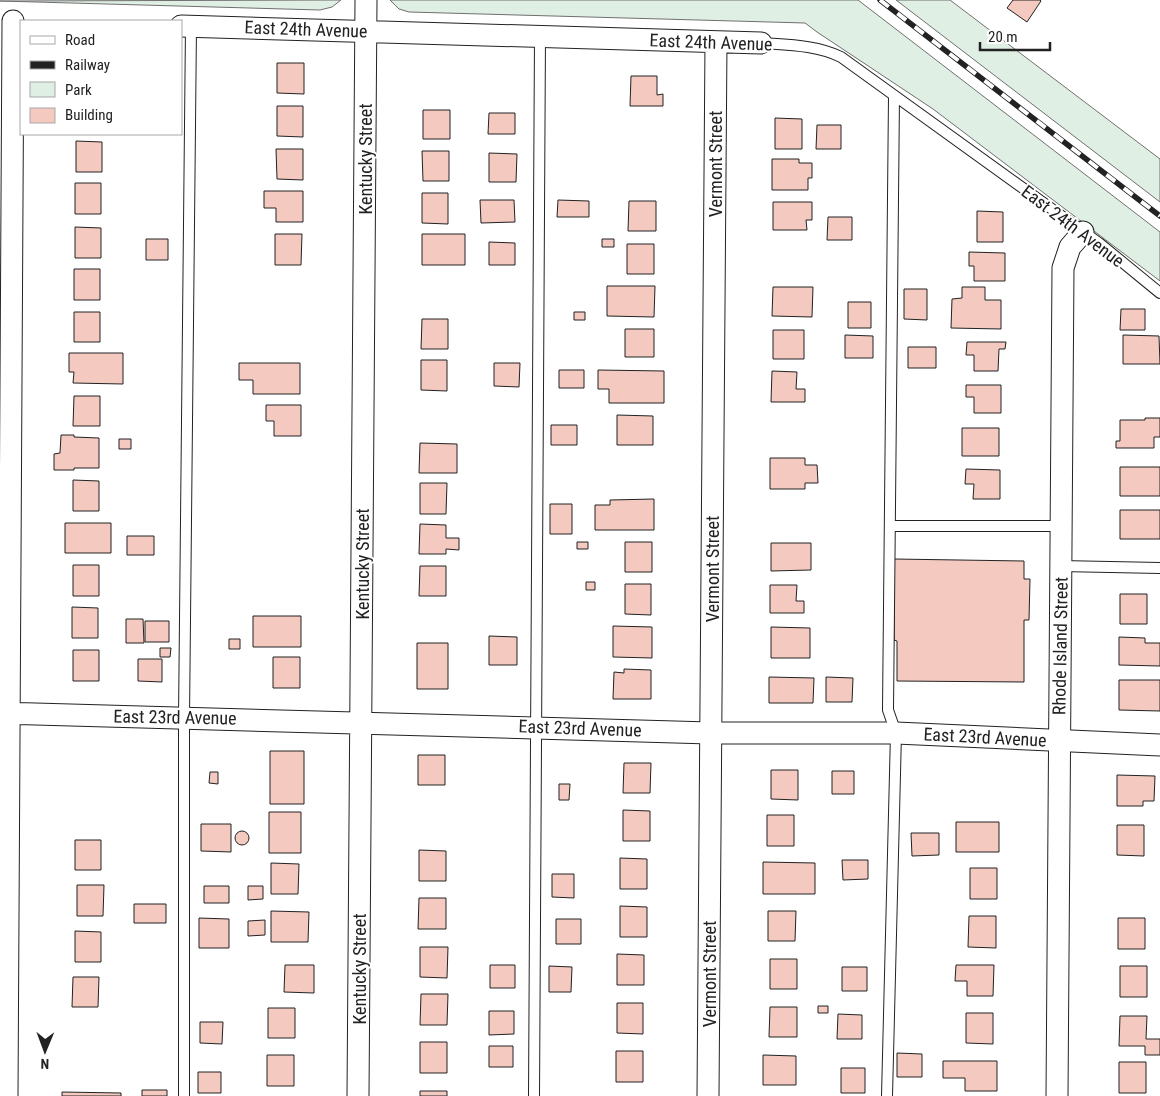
<svg xmlns="http://www.w3.org/2000/svg" width="1160" height="1096" font-family="'Roboto Condensed',sans-serif">
<rect width="100%" height="100%" fill="#fff"/>
<path fill="#e0efe3" stroke="#6f6f6f" d="M341 0 332 7 320 10 0 1Z
M390 0H858L1160 232V281L933 109 817 32 805 23 409 12 399 9Z
M896 0H950L1160 159V202Z"/>
<path fill="#f3c9c0" stroke="#222" d="M1013 0H1040L1041 1 1027 22 1007 8Z
M277 63H304V94L277 93Z
M631 76H657V95L663 94V106H630Z
M277 106H303V137L277 136Z
M423 110H450V139H423Z
M489 113H515V134H488Z
M775 118 802 119V149H775Z
M817 125H841V149H816Z
M76 141 102 142V172H76Z
M276 149H303V180L277 179Z
M422 151H449V181H423Z
M489 153 517 154 516 182H489Z
M772 159H799V163H812V178H808V190H772Z
M75 183H101V214H75Z
M264 191H303V222H276V208H264Z
M422 193H448V224L422 223Z
M480 200H514L515 222 481 223Z
M558 200 589 201V217H557Z
M629 201H656V231H628Z
M773 202H812V220H806L807 230H773Z
M977 211 1003 212V242H977Z
M828 217H852V240H827Z
M75 227 101 228V258H75Z
M275 234H302L301 265H275Z
M422 234H465V265H422Z
M146 239H168V260H146Z
M602 239H614V247H602Z
M489 242 515 243V265H489Z
M627 244H654V274H627Z
M969 252 1005 253V281H974V266H969Z
M74 269H100V300H74Z
M607 286H655L654 317 607 316Z
M773 287H813L812 317 772 316Z
M962 287H985V300H1001V329L951 328 952 299 962 298Z
M904 289H927V320L904 319Z
M848 302H871V328H848Z
M1121 309H1145V330H1120Z
M74 312H100V342H74Z
M574 312H585V320H574Z
M422 319H448V349H421Z
M625 329H654V357H625Z
M773 330H804V359H773Z
M845 335 873 336V358H845Z
M1123 335 1159 336 1160 364H1123Z
M967 342H1006L1005 349H999L998 371H974V355H966Z
M908 347H936V368H908Z
M69 353H123V384L73 383 74 372H69Z
M421 360H447V391L421 390Z
M239 363H300V394H253V380H239Z
M494 363H520L519 387 494 386Z
M559 370H584V388H559Z
M598 370 664 371V403H609V389H598Z
M772 371 797 372 796 389H805V402H771Z
M966 385H1001V413H974V397H966Z
M74 396H100V426H73Z
M266 405H301V436H274V421H266Z
M617 415 653 416V445H617Z
M1145 418H1160V437H1154V448H1116V441H1120V420H1145Z
M551 425H577V445H551Z
M962 428H999V456H962Z
M61 435H74V437L99 438V468H74V470H54V454L60 453Z
M119 439H131V449H119Z
M420 443 457 444V473H419Z
M770 458H805V465H817L818 483H805V489H770Z
M1120 467H1160V496H1120Z
M966 469 1000 470V499H973L974 484H965Z
M73 480 99 481V511H73Z
M420 483H447L446 514H420Z
M654 499V530H595V505H610V500Z
M550 504H572V534H550Z
M1120 510H1160V539H1120Z
M65 523H111V553H65Z
M420 524 446 525V538H459V550L446 549V554H419Z
M127 536H154V555H127Z
M577 542H588V549H577Z
M625 542H652V572H625Z
M771 543H811V570L771 571Z
M894 559 1024 561V579H1030L1029 620H1024V682L897 681V641L894 640Z
M73 565H99V596H73Z
M420 566H446V596H419Z
M586 582H595V590H586Z
M625 584H651V615L625 614Z
M770 585H797L796 601H804V613H770Z
M1120 594H1147V624H1120Z
M72 607 98 608V638H72Z
M253 616H301V647H253Z
M126 619H143L144 643H126Z
M145 621H169V642H145Z
M613 626 652 627V658L613 657Z
M771 627 810 628V658H771Z
M489 636 517 637V665H489Z
M1119 637 1145 638V643H1160V666L1119 665Z
M229 639H240V649H229Z
M417 643H448V689H417Z
M160 648H171L170 657H160Z
M73 650H99V681H73Z
M273 657H300V688H273Z
M138 659H162V682L138 681Z
M624 669 651 670V699H613L614 672 624 673Z
M769 677 814 678 813 703H769Z
M826 677 853 678 852 702H826Z
M1119 680H1160V711L1119 710Z
M270 751H304V804H270Z
M418 755H445V785H418Z
M624 763H651L650 793H623Z
M771 770H798V800L771 799Z
M832 771H854V794H832Z
M210 772H218V784L209 783Z
M1117 775 1155 776 1154 801H1143V806H1117Z
M559 784H570L569 800H559Z
M623 810 650 811V841H623Z
M269 812H301V853H269Z
M767 815H794V846H767Z
M956 822H999V852H956Z
M201 824H231V852L201 851Z
M1117 825H1144V856L1117 855Z
M235 838a7 7 0 1 1 14 0a7 7 0 1 1-14 0Z
M911 833H939V855L912 856Z
M75 840H101V870H75Z
M419 850 446 851V881H419Z
M620 858 647 859V889H620Z
M842 860H868V879L843 880Z
M763 862 815 863V894H763Z
M271 863 299 864 298 894H271Z
M970 868H997V899H970Z
M552 874H574V898L552 897Z
M77 885H104L103 916H77Z
M204 886H229V903H204Z
M248 886H263V899L248 900Z
M419 898H446V929H418Z
M134 904H166V923H134Z
M620 906 647 907V937H620Z
M271 911 309 912 308 942H271Z
M768 911H796L795 941H768Z
M969 916H996V948L968 947Z
M199 918 229 919V948H199Z
M1118 918H1145V949H1118Z
M556 919H581V944H556Z
M265 920V935L248 936V921Z
M75 931 101 932V962H75Z
M420 947H448L447 978 420 977Z
M617 954 644 955V985H617Z
M770 959H797V989H770Z
M285 965H314V993L284 992Z
M490 965H515V988H490Z
M956 965H994L993 996H967V981H955Z
M549 966 572 967 571 992H549Z
M1120 966H1147V997H1120Z
M842 967H867V991H842Z
M73 977H99L98 1007H72Z
M421 994H448L447 1025H420Z
M617 1003H643V1034L617 1033Z
M818 1006H828V1013H818Z
M770 1007H797V1037H769Z
M268 1008H295V1038H268Z
M489 1011H514V1034L489 1035Z
M966 1013H993V1044L966 1043Z
M838 1014 862 1015V1039H837Z
M1120 1016H1147L1146 1039H1160V1055H1145V1046H1119Z
M200 1022H223L222 1044 200 1043Z
M420 1042H447V1073H420Z
M489 1046H513V1067H489Z
M616 1051H643V1082H616Z
M897 1053 922 1054V1077H897Z
M267 1055H294V1086H267Z
M763 1055 796 1056V1085H763Z
M943 1061H997V1091H965V1078H943Z
M1119 1062H1146V1093H1119Z
M841 1068H865V1093H841Z
M198 1072H221V1093H198Z
M142 1090H167V1096H142Z
M420 1091H447V1096H420Z
M62 1092 121 1093V1096H62Z"/>
<g fill="none" stroke-linecap="round" stroke-linejoin="round">
<g stroke="#222" stroke-width="12">
<path id="service" d="M761 43C788 45 817 45 841 57L1099 243 1160 293
M890 526H1061
M1060 566 1160 568
M184 1096V718L191 26
M534 1096 540 36
M887 1096 896 733 888 710 894 96"/>
</g>
<g stroke="#222" stroke-width="23">
<path id="minor" d="M181 26 761 43
M0 713 710 733H896L1160 745
M7 1096 13 21
M358 1096 366 0
M708 1096 716 42
M1057 1096 1063 268 1070 247 1083 232"/>
</g>
<use href="#service" stroke="#fff" stroke-width="10"/>
<use href="#minor" stroke="#fff" stroke-width="21"/>
<g stroke="#222" stroke-width="5.5">
<path id="rail" d="M880 0 1160 216"/>
</g>
<use href="#rail" stroke="#fff" stroke-width="4" stroke-dasharray="11" stroke-linecap="butt"/>
</g>
<g text-anchor="middle" dominant-baseline="central" stroke-width="4" stroke-linejoin="round" paint-order="stroke">
<g font-size="18" fill="#222" stroke="#fff">
<text transform="translate(306 29) rotate(2)">East 24th Avenue</text>
<text transform="translate(711 42) rotate(2)">East 24th Avenue</text>
<text transform="translate(365 159) rotate(-90)">Kentucky Street</text>
<text transform="translate(715 164) rotate(-90)">Vermont Street</text>
<text transform="translate(1073 226) rotate(37)">East 24th Avenue</text>
<text transform="translate(362 564) rotate(-90)">Kentucky Street</text>
<text transform="translate(712 569) rotate(-90)">Vermont Street</text>
<text transform="translate(1060 646) rotate(-89)">Rhode Island Street</text>
<text transform="translate(175 717) rotate(1)">East 23rd Avenue</text>
<text transform="translate(580 728) rotate(2)">East 23rd Avenue</text>
<text transform="translate(985 737) rotate(3)">East 23rd Avenue</text>
<text transform="translate(359 969) rotate(-90)">Kentucky Street</text>
<text transform="translate(709 974) rotate(-90)">Vermont Street</text>
</g>
</g>
<rect x="20" y="20" width="162" height="115" fill="#ffffff" stroke="#a7a7a7"/>
<rect x="30" y="36" width="25" height="8" fill="#ffffff" stroke="#a7a7a7"/>
<text x="65" y="45" font-size="15" fill="#222222">Road</text>
<rect x="30" y="61" width="25" height="8" fill="#222222" stroke="#a7a7a7"/>
<text x="65" y="70" font-size="15" fill="#222222">Railway</text>
<rect x="30" y="82" width="25" height="15" fill="#e0efe3" stroke="#a7a7a7"/>
<text x="65" y="95" font-size="15" fill="#222222">Park</text>
<rect x="30" y="108" width="25" height="15" fill="#f3c9c0" stroke="#a7a7a7"/>
<text x="65" y="120" font-size="15" fill="#222222">Building</text>
<g transform="translate(45 1051) rotate(181)" stroke="#ffffff" stroke-width="4" paint-order="stroke">
<path d="M0-4L9 19L0 12L-9 19Z" fill="#222222"/>
<text y="-8" font-size="14" font-weight="bold" text-anchor="middle" fill="#222222">N</text>
</g>
<path d="M980 42v8h70v-8" fill="none" stroke="#222222" stroke-width="2.5"/>
<text x="988" y="42" font-size="15" fill="#222222" stroke="#ffffff" stroke-width="4" paint-order="stroke">20 m</text>
</svg>
